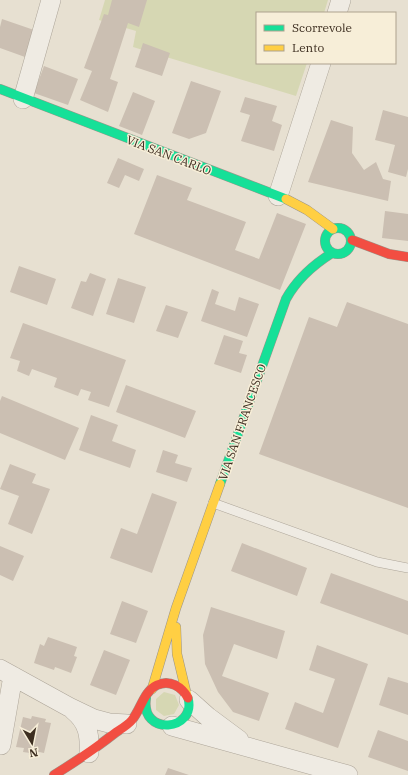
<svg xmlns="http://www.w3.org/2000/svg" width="408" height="775" font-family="'IBM Plex Serif',serif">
<rect width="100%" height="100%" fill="#e7e0d1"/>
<path fill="#d6d7b3" d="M105 0H328L324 13H257V63H307L296 96 133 47 136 31 99 20Z
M164 692 175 695 179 705 174 714 164 716 156 710V699Z"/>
<path fill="#cbbfb2" d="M112 0H147L139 27 128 23 110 79 118 82 108 112 80 100 92 71 84 68 104 14 108 15Z
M2 19 34 30 25 57 0 48V27Z
M143 43 170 53 162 76 135 67Z
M44 66 78 79 68 105 34 93Z
M191 81 221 91 206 133 189 139 172 133Z
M133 92 155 101 142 135 119 126Z
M245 97 277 106 272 121 282 125 274 151 241 141 250 115 240 112Z
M383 110 408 117V169L406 177 388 172 395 145 375 140Z
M331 120 353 127 352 153 364 170 376 162 383 179 391 181 388 201 308 182Z
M118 158 144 169 139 181 125 175 119 188 107 183Z
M157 175 192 188 187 200 246 222 235 250 259 259 277 213 306 224 280 290 134 234Z
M385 211 408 214V241L382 238Z
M19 266 56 279 47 305 10 292Z
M90 273 106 279 93 316 71 308 81 281 86 282Z
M118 278 146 287 134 323 106 314Z
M212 289 219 292 215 304 235 311 239 297 259 304 247 337 201 321Z
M347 302 408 324V508L259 454 309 317 337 327Z
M166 305 188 312 178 338 156 331Z
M23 323 126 360 109 407 88 400 91 392 81 389 78 396 54 387 57 378 32 369 29 376 17 371 20 361 10 358Z
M224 335 243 341 239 353 247 355 241 373 214 364Z
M126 385 196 411 185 438 116 412Z
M2 396 79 428 65 460 0 433V401Z
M91 415 118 425 112 441 136 450 130 468 79 450Z
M163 450 178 455 175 463 192 468 187 482 156 472Z
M10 464 36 474 32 483 50 489 32 534 8 524 19 496 0 489Z
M152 493 177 502 152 573 110 558 121 528 137 534Z
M242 543 307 568 297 596 231 571Z
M0 546 24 556 13 581 0 575Z
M331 573 408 601V635L320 603Z
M122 601 148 611 136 643 110 634Z
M211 607 285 631 277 659 234 644 222 676 269 693 259 721 233 712 218 692 205 664 203 635Z
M48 637 77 647 74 656 77 657 71 673 55 667 54 670 34 663 40 644 44 646Z
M317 645 368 664 338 748 285 729 295 702 323 713 335 679 309 670Z
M104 650 130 660 116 695 90 685Z
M388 677 408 683V715L379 705Z
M32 716 46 719 45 722 51 723 44 753 30 750V753L23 752 24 748 16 747 23 717 31 719Z
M378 730 408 741V771L368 757Z
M168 768 189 775H165Z"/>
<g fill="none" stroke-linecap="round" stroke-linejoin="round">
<g stroke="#ada599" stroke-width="10">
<path id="lane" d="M213 503 377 562 408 568"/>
</g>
<g stroke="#ada599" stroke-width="20">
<path id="street" d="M337 13 341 0
M23 99 51 0
M278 196 321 63
M0 669 69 707 94 719 109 723 127 724
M189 700 208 717 239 740
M73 710C88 722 90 735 89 753
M172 726 348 775
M1 745 13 676"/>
</g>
<g stroke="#9c958a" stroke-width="10">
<path id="fast" d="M0 89 286 199
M325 241a13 13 0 1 1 26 0a13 13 0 1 1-26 0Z
M220 484 286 299C297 279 313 265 332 253
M146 698C140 737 197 731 188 698"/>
</g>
<g stroke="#9c958a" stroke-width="10">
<path id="slow" d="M286 199 307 210 333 229
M176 627 177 654 187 696
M152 689 176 608 220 484"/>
</g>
<g stroke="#9c958a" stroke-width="10">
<path id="jam" d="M352 240 389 254 408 257
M54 775C75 762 96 748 115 733 121 729 128 725 132 720 141 709 144 691 157 685 170 679 182 687 188 698"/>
</g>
<use href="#lane" stroke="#efebe3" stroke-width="9"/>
<use href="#street" stroke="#efebe3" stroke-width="19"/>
<use href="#fast" stroke="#16e098" stroke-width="9"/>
<use href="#slow" stroke="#ffcf43" stroke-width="9"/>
<use href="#jam" stroke="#f24e42" stroke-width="9"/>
</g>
<g text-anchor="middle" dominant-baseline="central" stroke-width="3" stroke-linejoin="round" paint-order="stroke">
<g font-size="12" fill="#3d2e20" stroke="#f7eed8">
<text transform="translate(169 155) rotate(21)">VIA SAN CARLO</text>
<text transform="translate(242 422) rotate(-71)">VIA SAN FRANCESCO</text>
</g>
</g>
<rect x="256" y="12" width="140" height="52" fill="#f7eed8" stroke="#ada18e"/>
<rect x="264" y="25" width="20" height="6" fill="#16e098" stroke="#ada18e"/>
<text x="292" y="32" font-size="12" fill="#3d2e20">Scorrevole</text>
<rect x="264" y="45" width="20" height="6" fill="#ffcf43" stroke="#ada18e"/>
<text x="292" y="52" font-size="12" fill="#3d2e20">Lento</text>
<g transform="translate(32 743) rotate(170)" stroke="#f7eed8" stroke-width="3" paint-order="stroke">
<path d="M0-3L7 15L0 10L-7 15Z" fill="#3d2e20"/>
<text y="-6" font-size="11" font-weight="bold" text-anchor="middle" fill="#3d2e20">N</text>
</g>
</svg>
